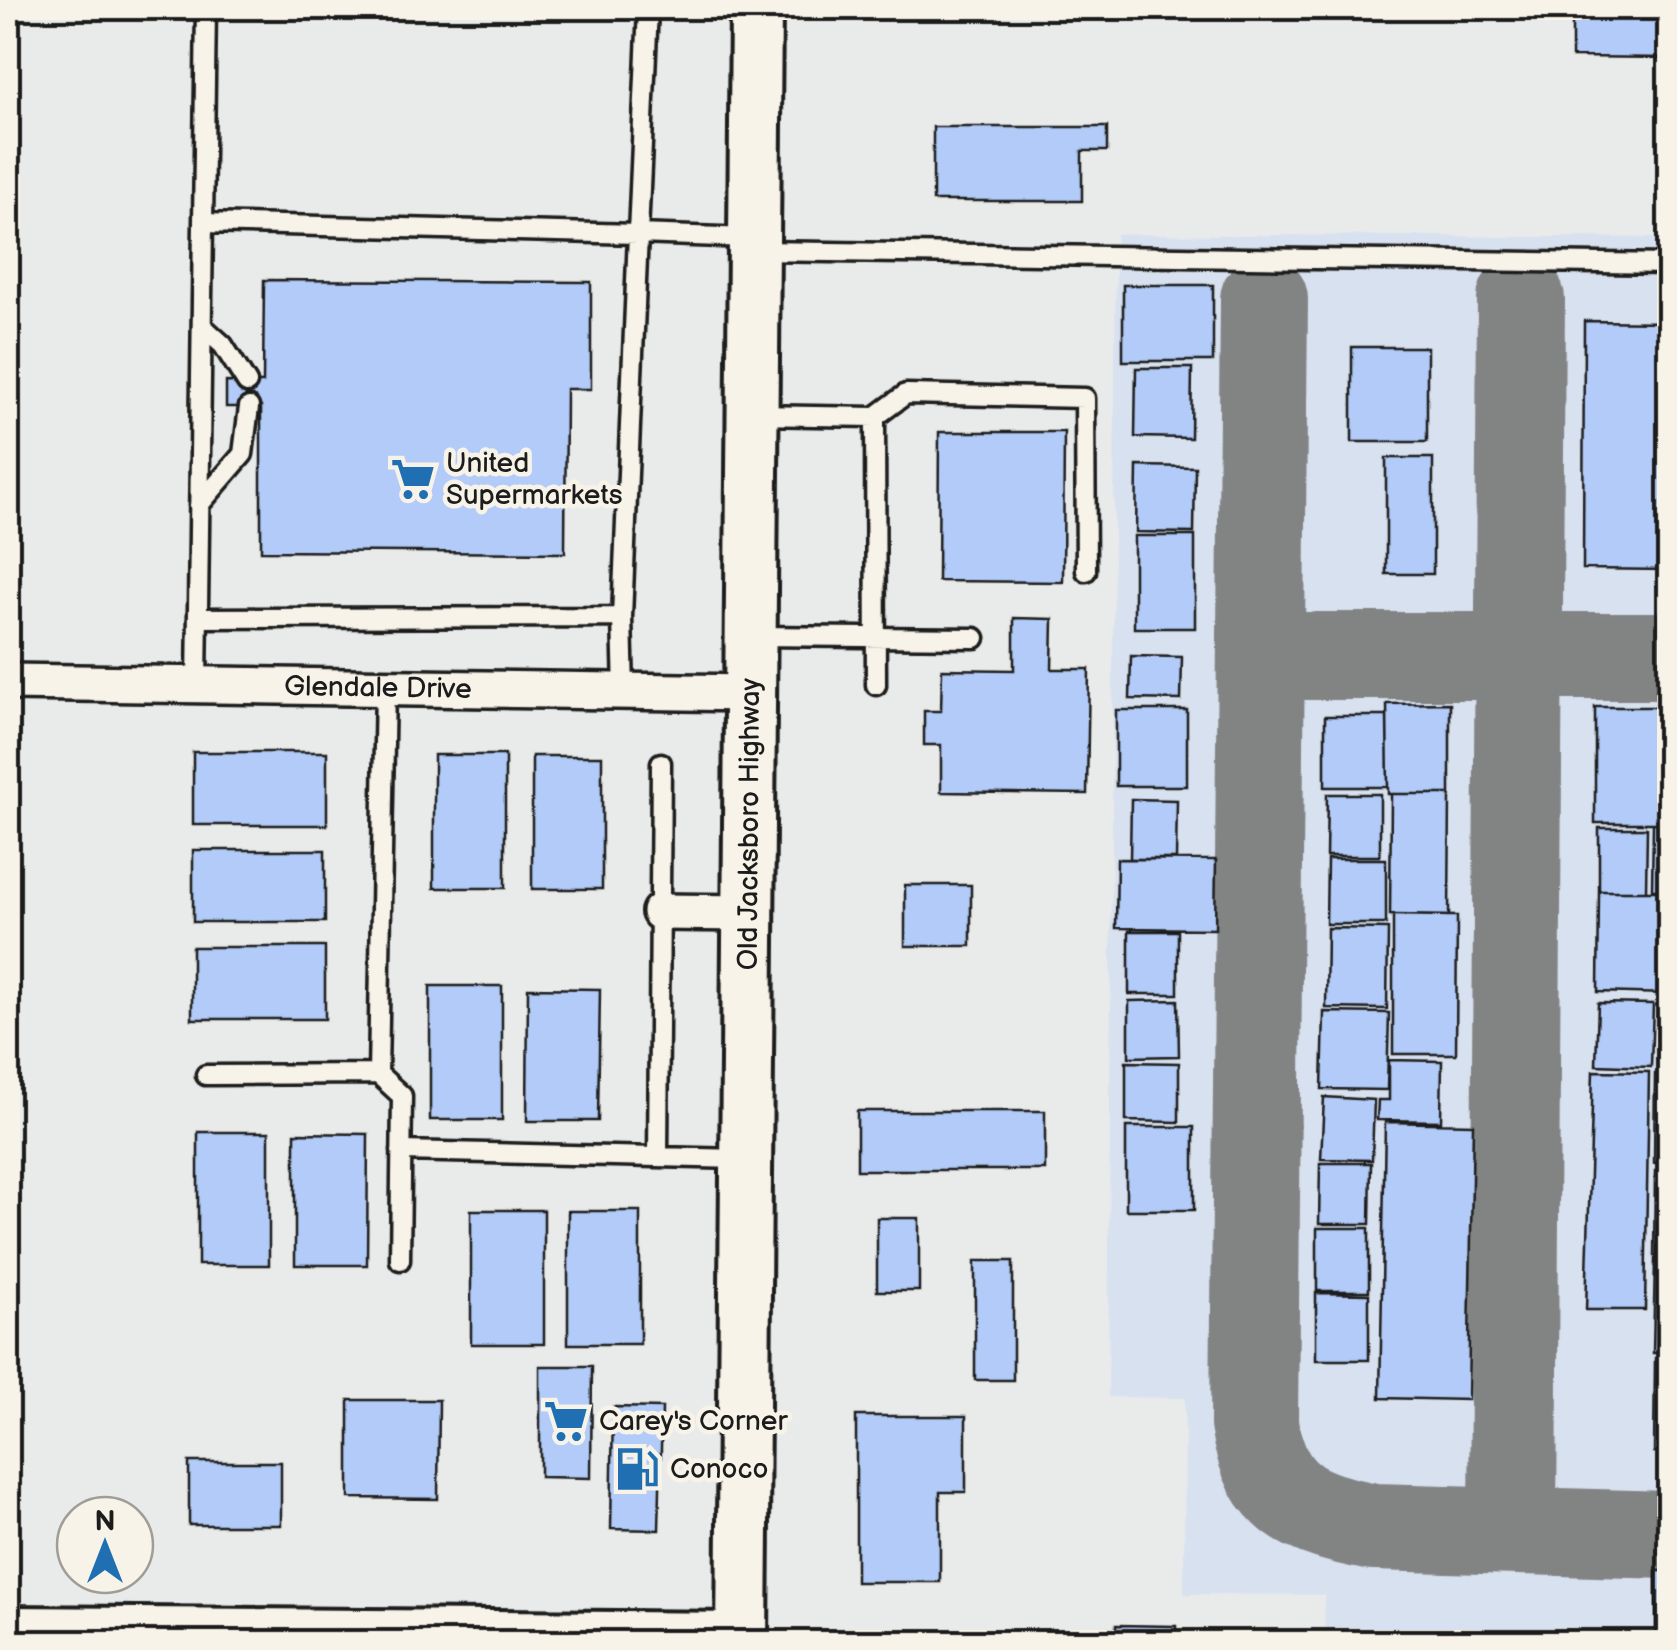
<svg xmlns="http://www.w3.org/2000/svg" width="1677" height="1650" font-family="'Balsamiq Sans',sans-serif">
<rect width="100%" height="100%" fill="#e9ebeb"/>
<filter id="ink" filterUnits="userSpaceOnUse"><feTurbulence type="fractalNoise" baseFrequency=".01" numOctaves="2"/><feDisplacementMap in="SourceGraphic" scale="20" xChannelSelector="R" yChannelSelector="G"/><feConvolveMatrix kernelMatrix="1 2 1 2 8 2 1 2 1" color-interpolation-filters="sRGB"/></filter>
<g filter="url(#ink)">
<path fill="#d8e1ef" d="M1116 234 1669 238V1642H1325L1324 1595 1184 1594 1185 1398 1108 1397Z"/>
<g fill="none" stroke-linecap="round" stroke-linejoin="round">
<path stroke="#828484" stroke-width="88" d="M1264 299 1254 1424C1268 1501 1303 1513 1374 1527L1670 1535
M1261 656H1670
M1513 1529 1521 299"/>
</g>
<path fill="#b2cbf9" stroke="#1c1c1c" stroke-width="2.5" d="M1572 8H1670V58L1572 57Z
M933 127H1107V151H1082V201H933Z
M264 280 591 282V389H566L565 553 261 551V407H226V382L263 383Z
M1123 285H1213V361H1123Z
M1584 321 1670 322V570L1583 569Z
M1352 347H1427V442H1352Z
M1136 368H1192L1191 438 1135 437Z
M939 432H1064L1063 582 938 581Z
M1386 458H1433V574H1386Z
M1137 466 1195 467 1194 533 1136 532Z
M1134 536H1195V628H1134Z
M1014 618 1053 619 1052 669H1089L1087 794 941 792V745H924V711H941L942 669 1014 670Z
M1131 656 1182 657 1181 700 1130 699Z
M1450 703V794H1388L1387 704Z
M1595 707H1663V823H1595Z
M1116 710H1187V786H1116Z
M1667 711 1670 818H1664Z
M1325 716H1387L1388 787H1325Z
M193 752H327V825H193Z
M434 755H505V888H434Z
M532 756H602V889H532Z
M1327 794H1380V856H1326Z
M1391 794H1450L1449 916 1390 915Z
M1131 799 1177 800 1176 859H1130Z
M1653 823H1670V890H1652Z
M1599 828H1647L1646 891H1599Z
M193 850H325V922H193Z
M1117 859 1216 860 1215 929 1116 928Z
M1327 859H1386V924H1326Z
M905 885H971V946H905Z
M1599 891H1668L1667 994 1598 992Z
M1393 915 1457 916 1456 1054H1393Z
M1327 928 1388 929 1387 1009 1326 1008Z
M1129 931H1178V994H1129Z
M192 947H325V1019H192Z
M430 986H502V1120H430Z
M528 988 600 989 598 1121H527Z
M1660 993 1670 994V1066L1660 1065Z
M1178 1000 1179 1056 1129 1057V1001Z
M1598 1003 1653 1004 1651 1067 1596 1065Z
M1324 1012 1389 1013 1387 1090 1322 1089Z
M1389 1060 1442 1061 1441 1121 1377 1120 1378 1100H1389Z
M1126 1062 1179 1063V1122L1126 1121Z
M1593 1071 1649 1072 1645 1310H1586Z
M1655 1074H1670V1163H1654Z
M1324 1097 1374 1100 1372 1160 1321 1159Z
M857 1111H1045V1170H857Z
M1385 1122 1473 1124 1468 1400 1380 1398Z
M1126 1127H1194V1210H1126Z
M198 1132H269V1265H198Z
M295 1133 368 1134 367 1265H295Z
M1320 1163H1371L1370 1224H1319Z
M1655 1171H1670V1256H1654Z
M471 1210H544V1344H471Z
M568 1211H640V1344H568Z
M877 1218H919V1291H877Z
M1317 1228H1369V1291H1317Z
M1655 1259H1670V1353H1653Z
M975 1261H1013V1380H975Z
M1316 1293 1369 1294V1360H1316Z
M1655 1358H1670V1452H1654Z
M540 1366H592L591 1478 540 1477Z
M349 1400H439L438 1499 349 1498Z
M613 1407 662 1408 659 1530 611 1529Z
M856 1416H966V1492H940V1582H856Z
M189 1462H281V1525H189Z
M1656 1571H1670V1642H1656Z
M1116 1625 1176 1626V1642H1116Z"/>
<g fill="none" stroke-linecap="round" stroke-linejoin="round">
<g stroke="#1c1c1c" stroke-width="25">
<path id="service" d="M203 223 206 8
M757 251 1670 264
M202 326 223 345 247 383
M754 415 875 417 876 685
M875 417 906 394 1085 398 1086 571
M199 505 243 454 249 407
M622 617 638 234 749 238
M198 618 622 617 624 691
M755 636 975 638
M197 685 203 223 638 234 648 8
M385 687 378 1074 402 1096 400 1260
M206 1075 378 1074
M401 1151 741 1159
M658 1157 661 763"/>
</g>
<g stroke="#1c1c1c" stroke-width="42">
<g id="minor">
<path id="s1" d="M8 682 750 693"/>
<path d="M660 912 748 913"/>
</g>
</g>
<g stroke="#1c1c1c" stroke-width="50">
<path id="tertiary" d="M8 1628 742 1634"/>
</g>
<g stroke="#1c1c1c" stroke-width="58">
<g id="secondary">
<path id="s2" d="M742 1642 756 8"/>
</g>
</g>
<use href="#service" stroke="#f7f3e8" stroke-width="18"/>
<use href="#minor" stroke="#f7f3e8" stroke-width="35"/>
<use href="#tertiary" stroke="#f7f3e8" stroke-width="42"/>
<use href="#secondary" stroke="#f7f3e8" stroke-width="50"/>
</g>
</g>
<defs>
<g id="supermarket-bare" transform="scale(3.45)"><path d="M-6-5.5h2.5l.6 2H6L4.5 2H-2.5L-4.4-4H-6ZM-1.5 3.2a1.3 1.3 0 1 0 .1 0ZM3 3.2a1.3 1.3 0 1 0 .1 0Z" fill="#1f6fb2" stroke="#f7f3e8" stroke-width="2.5" paint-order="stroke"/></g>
<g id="fuel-bare" transform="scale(3.45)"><path d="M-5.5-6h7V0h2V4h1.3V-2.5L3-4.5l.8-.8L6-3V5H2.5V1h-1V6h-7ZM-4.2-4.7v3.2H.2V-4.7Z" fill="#1f6fb2" stroke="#f7f3e8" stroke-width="2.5" paint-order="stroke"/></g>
</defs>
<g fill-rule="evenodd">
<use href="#supermarket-bare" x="413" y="479"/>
<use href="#supermarket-bare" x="566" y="1421"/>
<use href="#fuel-bare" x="637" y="1469"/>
</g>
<g text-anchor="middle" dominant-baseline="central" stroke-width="9" stroke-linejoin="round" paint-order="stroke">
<g font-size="28" fill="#1c1c1c" stroke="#f7f3e8" text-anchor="start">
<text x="446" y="463">United<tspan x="446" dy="32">Supermarkets</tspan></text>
<text x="599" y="1421">Carey's Corner</text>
<text x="670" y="1469">Conoco</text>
</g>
<g font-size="28" fill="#1c1c1c" stroke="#f7f3e8">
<text stroke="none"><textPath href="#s1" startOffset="370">Glendale Drive</textPath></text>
<text stroke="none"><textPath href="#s2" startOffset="818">Old Jacksboro Highway</textPath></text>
</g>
</g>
<rect width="1677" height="1650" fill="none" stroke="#f7f3e8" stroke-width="40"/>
<rect x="20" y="20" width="1637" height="1610" fill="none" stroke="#1c1c1c" stroke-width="4" filter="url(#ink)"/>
<g transform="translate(105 1545)"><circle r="48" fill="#f7f3e8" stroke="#9f9d96" stroke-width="2.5"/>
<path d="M0-8L18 38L0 25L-18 38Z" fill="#1f6fb2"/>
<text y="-15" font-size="28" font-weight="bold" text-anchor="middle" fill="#1c1c1c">N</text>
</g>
</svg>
